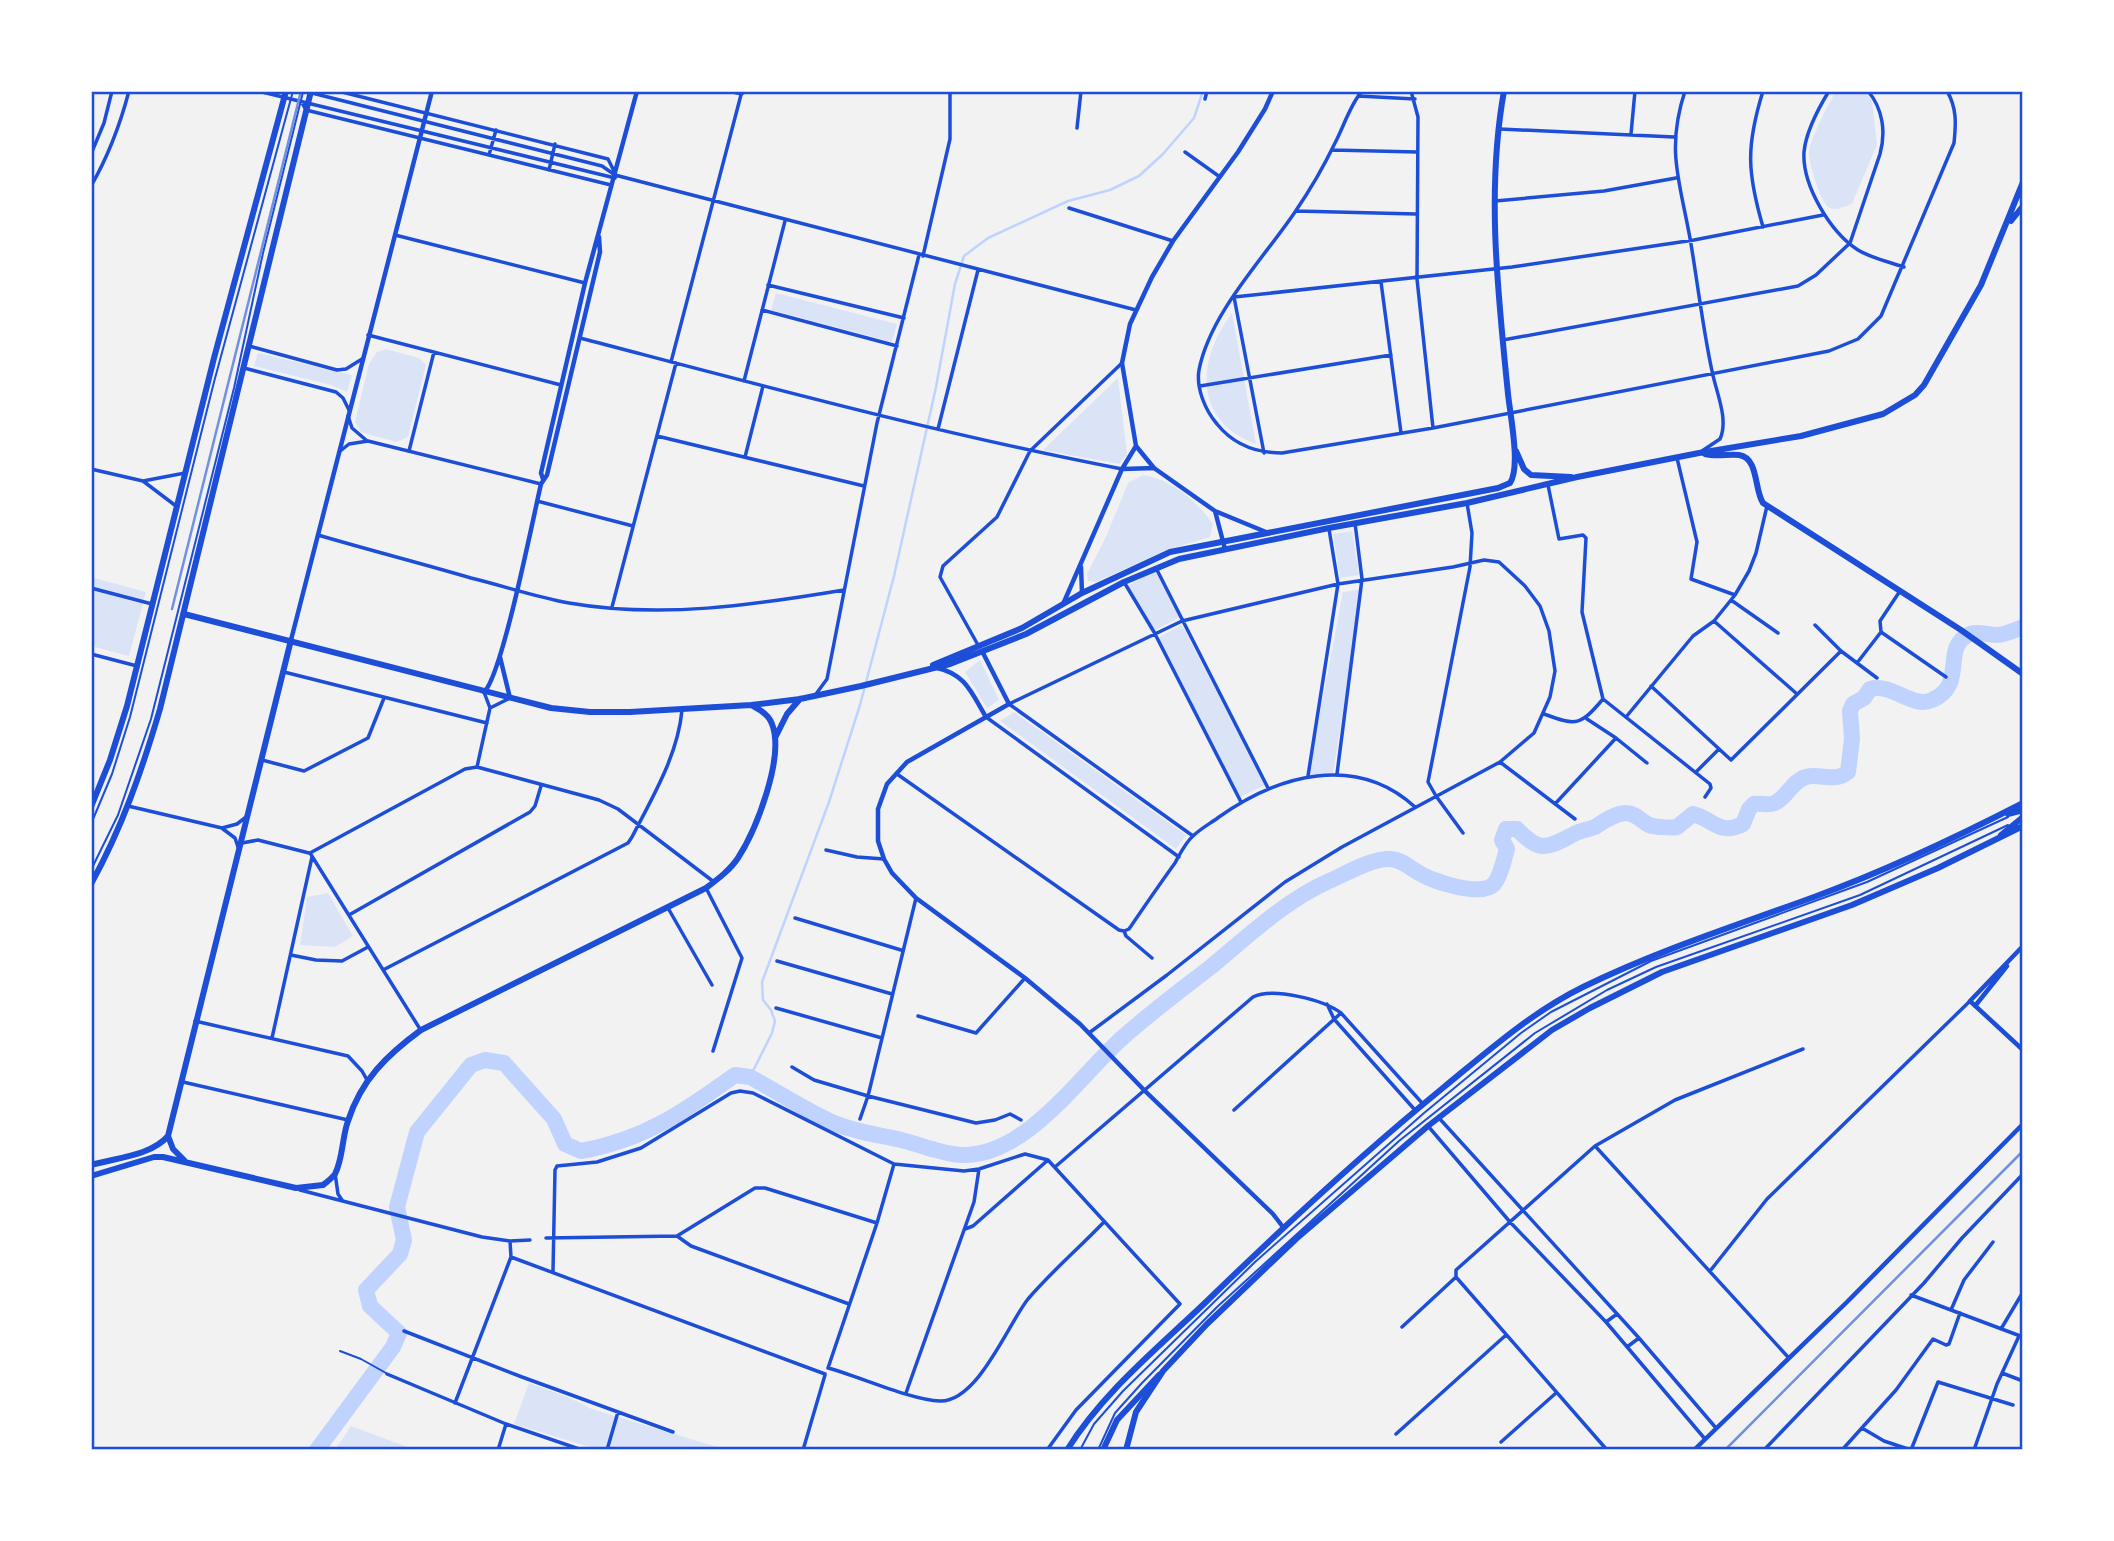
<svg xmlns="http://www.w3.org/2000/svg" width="2114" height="1541" font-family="Mulish,sans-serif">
<rect width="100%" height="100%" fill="#f2f2f2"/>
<path fill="#dbe4f7" d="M1836 91H1864L1872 100 1877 145 1852 204C1845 206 1837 211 1830 208 1821 205 1808 162 1809 152 1810 139 1829 103 1836 91Z
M776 293 897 324 892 342 771 310Z
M1232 313 1256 444C1193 421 1196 360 1232 313Z
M386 349 419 358 426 365 408 437 396 442 361 432 355 422 369 364 377 352Z
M258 353 352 375 347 392 331 385 254 366Z
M1118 378 1127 455 1119 464 1043 450Z
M1143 475C1171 479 1197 501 1213 524L1210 537 1164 551 1096 582 1088 581 1087 574 1106 537 1128 483Z
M1352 531 1359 575 1340 578 1333 534Z
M1155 571 1180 617 1153 631 1127 586Z
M91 577 146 592 129 656 91 646Z
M1363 589 1333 773 1308 776 1343 592Z
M1182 625 1265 785 1240 797 1158 638Z
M980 660 999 700 987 708 965 672Z
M1014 712 1186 835 1176 849 1000 721Z
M328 893 353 936 335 947 300 945 307 897Z
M529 1383 568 1397 592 1409 727 1450H599L514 1424Z
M351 1426 416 1450H335Z"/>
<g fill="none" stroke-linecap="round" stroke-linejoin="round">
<path stroke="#bfd3fe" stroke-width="2.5" d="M750 1077 772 1033 775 1021 771 1010 763 1000 762 982 829 802 860 705 894 576 936 387 955 284 964 256 988 238 1068 201 1110 190 1139 176 1163 154 1194 118 1203 91"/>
<path stroke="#bfd3fe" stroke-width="16" d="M317 1450 393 1347 399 1333 370 1306 366 1290 400 1254 404 1240 397 1207 417 1132 471 1065 485 1060 504 1063 554 1119 565 1144 581 1151C644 1140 685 1111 735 1075L750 1077C778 1092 805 1110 834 1123 858 1133 881 1135 905 1141 924 1146 943 1154 962 1155 1026 1156 1078 1078 1121 1039 1150 1013 1181 990 1212 966 1248 936 1285 901 1327 882 1346 874 1371 858 1391 859 1402 860 1410 868 1419 873 1432 881 1481 898 1494 884 1501 876 1504 859 1507 849L1502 840 1506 829H1517C1541 854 1547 848 1574 834 1581 830 1588 830 1595 827 1604 821 1614 814 1625 813 1636 813 1641 821 1649 825 1653 827 1671 828 1677 827L1693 814C1713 819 1719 836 1743 824L1749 809 1754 804C1760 803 1766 805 1771 804 1786 801 1791 781 1806 777 1820 773 1835 783 1848 772L1852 739 1850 711 1853 704 1864 698 1870 689C1893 683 1912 709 1932 700 1968 685 1940 647 1970 634 1979 631 1988 635 1997 635 2005 635 2015 630 2023 627"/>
<path stroke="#1d4ed8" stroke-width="2" d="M91 824 112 774 130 717 214 382 293 91
M91 870 118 815 151 719 234 388 263 253 303 92
M340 1351 361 1359 386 1373
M1080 1450 1094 1424 1123 1391 1255 1262 1424 1113 1521 1033 1551 1012 1651 961 1867 882 2008 817
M1098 1450 1115 1413 1142 1383 1217 1307 1399 1141 1535 1033 1607 990 1656 967 1860 895 2008 825"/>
<path stroke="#1d4ed8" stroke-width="3.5" d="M258 91 615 178
M304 91 602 166 615 175 1136 310
M338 91 608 159 615 173
M728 91 742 94
M1362 91C1350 105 1344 126 1335 143 1324 166 1310 190 1295 212 1264 258 1210 313 1199 370 1196 388 1205 410 1217 424 1233 444 1256 453 1282 453L1433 428 1829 351 1858 339 1881 316 1954 143C1956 124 1957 108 1947 91
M1411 91 1418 117 1417 279 1433 428
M1685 91C1665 152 1681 184 1691 244 1698 286 1703 329 1712 371 1716 392 1729 419 1720 439L1702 451
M1829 91C1818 109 1806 131 1804 152 1802 185 1830 232 1858 250 1871 258 1889 262 1904 267
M1358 96 1415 99
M1205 99 1207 91
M301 101 306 110 611 185
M1077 128 1081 91
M1500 129 1674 137
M1631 134 1635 91
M1332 150 1417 152
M1185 152 1220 177
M91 154 104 123 112 91
M489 155 496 130
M549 170 555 144
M91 186C109 155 120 125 129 91
M1495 201 1604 191 1676 178
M1069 208 1173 241
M1296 211 1416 214
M1763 227C1747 172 1746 146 1763 91
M395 235 585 283
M923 256 950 139V91
M1381 282 1401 433
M768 285 904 318
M762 310 897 346
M368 335 561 385
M580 338C760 385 940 434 1122 469
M1503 340 1798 286 1816 275 1850 243 1880 154C1886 132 1883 109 1868 91
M249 346 337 370 346 369 362 359
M671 362 742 91
M244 368 336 392 343 398 349 410
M744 381 785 221
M1200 386 1391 355
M348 416 352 428 366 440
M938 429 978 270
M657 436 864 486
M409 451 434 352
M339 452 349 444 368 441 541 484
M1264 453 1234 297 1512 267 1694 240 1823 215
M745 457 763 386
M1677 458 1697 542 1691 579 1735 595
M91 469 143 481 185 473
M143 481 176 506
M1548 485 1559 539 1583 535 1586 538 1582 612 1603 699
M537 501 633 526
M318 535C369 550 420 563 471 578 504 586 536 597 569 603 661 619 754 605 844 590
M1157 570 1268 788
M1124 582 1154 632 1241 802
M91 588 152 604
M1731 600 1778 633
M612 607 676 363
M1714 621 1797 694
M1815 625 1841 651
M1881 632 1946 677
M978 645 940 577 943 566 997 517 1030 451 1122 363
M91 654 137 666
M1857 663 1877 678
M284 672 487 723
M1651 686 1731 760 1841 651 1857 663 1881 632 1880 621 1900 591
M816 694 827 679 877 423 919 255
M1603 699 1710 784 1711 788 1705 797
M490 708 510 698
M1544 714C1577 726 1580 726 1603 699
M986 717 1179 857
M1626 717 1693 636 1714 621 1735 595 1749 571 1756 553 1767 506
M1587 719 1616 738 1647 763
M262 760 304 771 368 738 384 698
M1500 762 1575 819
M477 767 490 708 484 692
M1696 772 1719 749
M897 774 1119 930 1124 931 1126 936 1152 958
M1337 774 1362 579 1355 523
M1308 776 1338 584 1329 529
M1555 804 1616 738
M128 806 222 828 237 824 246 817
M223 829 235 838 238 847
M1463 833 1436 796 1428 782 1470 567 1472 533 1467 503
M242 843 258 840 309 853
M826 850 857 857 884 859
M310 853 465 769 477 767 599 800 618 809 714 882
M310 853 420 1029
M706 888 742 958 713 1051
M668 908 712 985
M349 915 530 812 535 806 541 786
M795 918 901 950
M1124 931 1129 929C1144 907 1159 885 1175 863 1180 854 1185 843 1193 836 1200 829 1211 823 1219 817 1278 775 1356 753 1415 807
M291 955 316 960 342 961 368 947
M777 961 892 994
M383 970 628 843 632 837C652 798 678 755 682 710
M1327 1004 1334 1019 1415 1110
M776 1008 882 1038
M918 1016 976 1033 1025 978
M195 1021 348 1056 362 1071 367 1080
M1089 1033 1167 975 1285 882 1342 847 1500 762 1534 733 1550 697 1555 671 1549 631 1540 606 1525 586 1499 562 1484 560 1453 567 1338 584 1182 621 1009 704 1193 836
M272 1038 312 857
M792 1067 814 1080 868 1096 976 1123 995 1120 1010 1114 1021 1120
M183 1082 348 1120
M1234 1110 1341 1013
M1439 1118 1639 1338 1716 1428
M860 1119 868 1096 916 898
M1428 1126 1510 1222 1606 1322 1705 1439
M1596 1147 1788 1357
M1055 1167 1253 997C1273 987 1324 1000 1341 1013L1423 1104
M335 1173 338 1194 342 1200
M300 1190 482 1237 510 1241 530 1240
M965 1229 973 1226 1048 1160
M677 1236 755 1188H765L877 1223
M677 1236 691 1246 849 1304
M546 1238 677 1236
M511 1257 825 1374
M553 1271 555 1170 557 1166 597 1162 641 1148 731 1093 740 1091 753 1093 894 1164 964 1171 979 1169 1025 1154 1048 1160 1180 1304 1076 1410 1047 1450
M1710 1271 1767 1199 1970 1001
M1456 1277 1607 1450
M1911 1295 2023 1337
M1951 1310 1964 1280 1993 1242
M1606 1322 1617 1314
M1402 1327 1456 1277V1270L1595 1146 1675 1100 1803 1049
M2001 1329 2023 1292
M404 1331 522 1377 673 1432
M1627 1347 1639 1338
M828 1368C858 1376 911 1400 940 1401 978 1402 1008 1324 1028 1299 1051 1272 1079 1248 1103 1223
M828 1368 877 1223 894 1164
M2002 1373 2023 1381
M387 1374 506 1424 582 1450
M906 1393 974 1202 979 1169
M455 1403 511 1257 510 1241
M1862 1428 1884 1441 1911 1450
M1396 1434 1506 1335
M1501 1442 1556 1393
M498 1450 506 1424
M607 1450 618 1412
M803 1450 825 1375
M1764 1450 1924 1283 1962 1238 2023 1174
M1842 1450 1896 1390 1933 1339 1946 1345 1949 1344 1960 1313
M1911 1450 1938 1382 2013 1405
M1974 1450 1997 1384 2019 1336"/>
<path stroke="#1d4ed8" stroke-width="4.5" d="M1123 469 1154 468
M543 479 541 473 585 283 637 91
M1215 511 1225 549
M1266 532 1215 511 1154 468 1136 446 1122 363 1130 324 1152 277 1173 241 1238 152 1265 109 1273 91
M1081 567 1082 593
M1064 602 1122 469 1136 446
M291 640 432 91
M982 651 1009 704 907 762 887 784 878 809V841L884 859 892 873 916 898 1025 978 1080 1024 1145 1091 1273 1214 1283 1227
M500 657 510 698
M937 668C966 674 972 694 986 717
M484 692C502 676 533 518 541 484L547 475 600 252 599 237
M2023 946 1970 1001 2023 1050
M1975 1006 2007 966
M1694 1450 1847 1302 2023 1124"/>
<path stroke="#1d4ed8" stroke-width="6" d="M2011 221 2023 206
M1516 451 1524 469 1531 475 1571 477
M1705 454C1716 457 1727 454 1739 455 1759 458 1754 490 1763 503L1961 630 2023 674
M184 614 551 708 590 712H630L751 705 800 699 861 686 950 664 1026 634 1124 582 1179 559 1329 528 1467 503 1577 477 1699 453 1801 436 1883 414 1915 395 1924 385 1981 285 2023 182
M933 665 1022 628 1082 593 1170 552 1498 488 1510 483C1521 467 1510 414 1508 394 1498 293 1486 191 1504 91
M775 738 787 714 800 699
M91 807 110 760 127 706 214 358 286 91
M91 884C122 828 142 770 160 709L311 91
M168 1136 173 1149 184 1160
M91 1165C115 1158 151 1156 168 1136L291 640
M91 1176 154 1157H163L296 1188 323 1185C327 1182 332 1178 335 1174 343 1159 342 1137 348 1121 361 1080 387 1055 421 1030L706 888C718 879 730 870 738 858 756 830 785 757 772 724 769 715 761 710 753 706
M1103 1450 1117 1420 1159 1375"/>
<path stroke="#1d4ed8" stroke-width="6" d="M2008 814 2023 810
M2001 835 2023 817
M1067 1450C1104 1391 1158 1348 1208 1300 1284 1226 1362 1154 1444 1087 1488 1051 1532 1012 1583 987 1659 950 1735 926 1814 897 1885 871 1955 838 2023 803
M1126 1450 1136 1412 1163 1371 1207 1324 1296 1239 1428 1126 1552 1030 1590 1008 1662 972 1852 905 1938 868 2023 826"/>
<path stroke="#7290e2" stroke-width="2.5" d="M172 609 301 91
M1725 1450 2023 1151"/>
</g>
<rect width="2114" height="1541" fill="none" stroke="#ffffff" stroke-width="186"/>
<rect x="93" y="93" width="1928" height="1355" fill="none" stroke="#1d4ed8" stroke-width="2.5"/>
</svg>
